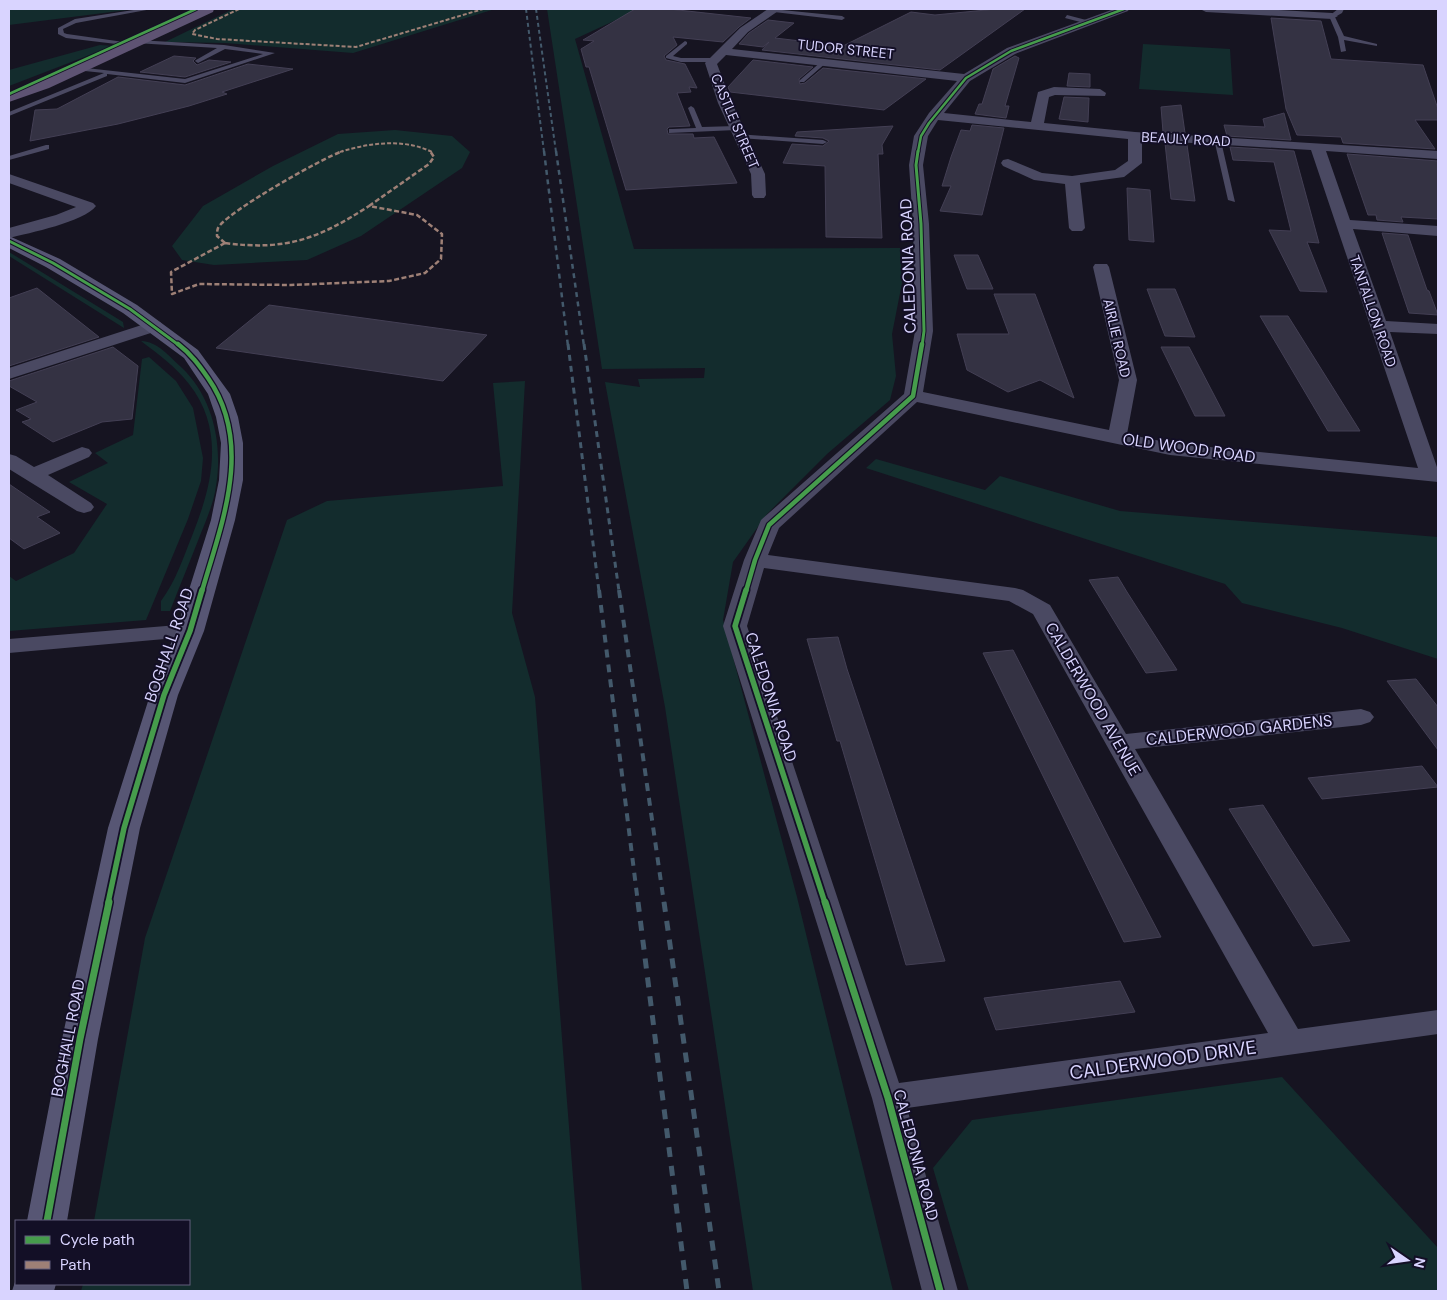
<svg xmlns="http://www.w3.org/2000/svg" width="1447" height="1300" font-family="'DM Sans',sans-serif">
<rect width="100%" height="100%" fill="#161421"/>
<path fill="#132c2d" d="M9 9H135L9 25Z
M233 9H495L353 53 225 43 165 42Z
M547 9H658L649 15 631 13 575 39 634 249 900 248 902 283 892 334 896 376 890 400 827 454 767 514 733 562 723 620 797 897 893 1291H753L665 707 605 382 640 387 638 379 704 378 705 368 602 369Z
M1143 44 1230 49 1233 95 1139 89Z
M100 45 113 46 9 86V70Z
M395 130 452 136 470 152 462 168 361 236 307 260 214 265 182 260 172 246 203 206 273 166 338 134Z
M9 252 123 322 124 328 9 256Z
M141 341C157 341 170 357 181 367 213 397 223 444 216 486 214 502 207 518 201 533 191 559 180 585 170 611H161V601C176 581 183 558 192 536 212 486 226 431 189 384 176 367 158 354 141 341Z
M149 357 176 381 193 408 203 458 201 481 188 519 146 620 9 631V576L16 581 74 553 107 504 69 482 108 463 95 453 133 435 142 359Z
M525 381 512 613 535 697 582 1291H81L83 1284H189V1221H94L145 938 287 520 327 501 503 486 493 383Z
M876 459 985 490 1000 476 1120 511 1438 537V659L1342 628 1242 603 1225 584 866 468Z
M1282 1077 1438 1248V1291H969L933 1168 972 1120Z"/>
<path fill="#343243" stroke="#433f54" d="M635 9H669L751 18 739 27 723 42 673 37 677 45 664 56 666 60 685 64 697 88 689 87 691 92 677 93 690 126 669 127 667 129 668 134H693L694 138 714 137 737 183 626 190 589 67H586L581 49 594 41 583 40Z
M996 9H1025L940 70 762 50 769 42 763 47 739 44 749 33 768 20 794 23 775 38 843 46 911 12 935 15Z
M1271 18 1321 21 1331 59 1423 65 1438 109V120H1415L1435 149 1343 143 1341 137 1297 135 1286 109Z
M174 56 196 58 193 61 197 65 209 60 231 62 185 77 140 72Z
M1015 56 1019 58 1005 106H1009L1006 118 975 114 979 104H982L993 69Z
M753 60 813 67 799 79 800 84 805 83 823 68 926 79 884 110 730 92 728 87Z
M248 64 293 69 222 92 227 94 189 106 118 124 30 141 35 110 57 109 118 77 185 85Z
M1069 73 1090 74V87L1067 86Z
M1064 97 1089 98 1088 122 1059 119Z
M1181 105 1185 133 1163 132 1161 107Z
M1284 113 1291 140 1227 136 1224 125 1265 127 1263 119Z
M972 125 1004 128 982 215 940 211 951 186H942L951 157 961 130 970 131Z
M893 126 882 145 883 154H878L882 238 826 237 825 166 783 163 792 144 823 146 829 141 823 138 795 136 797 132Z
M1165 143 1187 145 1195 201 1171 199Z
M1230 147 1294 151 1319 243 1307 242 1327 292 1300 291 1269 230 1291 231 1274 162 1233 160Z
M1347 154 1438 161V219L1401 217 1403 222 1377 220 1376 215H1368Z
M1127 188 1150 190 1154 242 1129 240Z
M1382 233 1408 235 1427 290 1429 291 1438 315 1409 313Z
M954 255H978L993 289H967Z
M37 288 99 337 9 366V298Z
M1147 289H1175L1195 337 1165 336Z
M994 294H1035L1074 398 1040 380 1008 392 967 370 957 334H1009Z
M269 305 487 335 443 381 216 348Z
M1260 316H1288L1360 431H1328Z
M113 347 138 366 132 419 102 422 53 442 22 422 31 419 16 410 37 402 9 386V381Z
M1161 347H1189L1225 416H1195Z
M9 484 50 512 37 517 60 533 24 549 9 538Z
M1118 577 1127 592 1177 670 1146 673 1089 580Z
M838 637 847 669 945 961 906 965 840 741H837L807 639Z
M1013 650 1112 844 1161 937 1124 942 983 653Z
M1416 679 1438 707V750L1387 681Z
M1422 766 1438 787 1322 799 1308 778Z
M1263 805 1290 848 1350 941 1313 946 1229 809Z
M1120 981 1135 1012 996 1030 984 998Z"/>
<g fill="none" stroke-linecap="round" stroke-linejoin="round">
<path fill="#4a4962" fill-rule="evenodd" d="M140 9H152L76 23 63 29 64 33 67 34 131 43 134 45 133 46 66 38 58 34V28L75 19Z
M772 9 842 16 845 18 842 20 774 12Z
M1338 9H1344L1342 13 1335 17 1344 36 1377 44V46L1344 40 1346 51 1341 52 1338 37 1329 16Z
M1067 15 1090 21 1091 22 1088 24 1065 18Z
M137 40 224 45 275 53 185 83 107 74V76L9 116V112L104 73 75 70 74 69 77 67 185 79 263 54 225 49 198 63 195 61 196 60 217 48 135 43Z
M685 41 687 42V44L673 56 681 58H714L717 60 714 62H681L666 58V56Z
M822 61 827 62 804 82H800V80Z
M691 106 694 108 702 127 736 126 740 128 736 130 669 133V129H672L696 128 688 108Z
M737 134 823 140 827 142 823 144 740 138H737Z
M1214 139 1221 141 1235 202 1228 200Z
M46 145H49V149L9 160V156Z"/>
<path fill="#4a4962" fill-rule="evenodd" d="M768 9H781L748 32 732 49 964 74 1007 48 1114 9H1129L1128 11 1015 54 970 81 944 113 1031 122 1038 92 1054 87 1100 89 1106 93 1105 96 1055 95 1049 97 1044 123 1135 132 1438 151V159L1326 151 1350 220 1438 226V236L1353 229 1386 321 1438 324V334L1390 332 1438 470V482L1170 455 917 402 779 528 768 555 1015 588 1023 590 1050 605 1126 734 1361 709 1370 712 1374 717 1370 722 1361 725 1135 749 1298 1029 1438 1010V1034L907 1108 958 1291H922L872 1098 723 626 744 560 761 520 904 394 915 331 913 224 909 165 914 136 929 113 957 81 726 55 717 64 732 103 765 174 766 195 764 198H754L752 195 751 174 718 103 705 63 740 28ZM938 120 1128 139V161L1115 170 1072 176 1042 173 1008 159 1003 160 1001 163 1003 166 1034 180 1065 184 1069 228 1072 231H1082L1085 228 1080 183 1124 177 1142 163V140L1311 150 1418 468 1170 443 1127 434 1137 380 1109 267 1107 264H1095L1093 267 1119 380 1109 430 923 392 933 331 929 224 923 165 928 136ZM764 568 1009 601 1033 614 1268 1033 899 1083 747 626Z
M1200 9H1262L1332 13 1338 16 1332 19 1206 12Z
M9 174 93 203 96 206C84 222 29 233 9 238V228L56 215 76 207 9 183Z
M154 321 160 322 163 326 160 330 9 379V368Z
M82 447 89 449 92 453 89 457 48 475 91 503 94 507 91 511 84 513 77 511 9 469V454L16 456 34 467Z
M190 624 198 626 202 631 198 636 9 653V639Z"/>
<path fill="#575674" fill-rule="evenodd" d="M9 236 60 259 137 305 198 350 230 394 238 417 243 443V480L235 520 204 631 178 695 140 828 98 1039 67 1221H27L62 1039 108 828 150 695 176 631 211 520 219 480 221 443 216 417 208 394 184 358 123 313 46 267 9 248Z
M16 1279V1284H56L54 1291H12Z"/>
<path fill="#5e5373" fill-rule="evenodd" d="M198 9H214L213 12 49 88 9 102V93L39 82Z"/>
<path stroke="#43596b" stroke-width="2" stroke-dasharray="4 3" stroke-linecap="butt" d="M526 9 544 152
M536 9 556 152"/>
<path stroke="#43596b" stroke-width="2.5" stroke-dasharray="5 4.5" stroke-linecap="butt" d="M544 151 568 346
M556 151 584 346"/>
<path stroke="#43596b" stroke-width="3" stroke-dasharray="6 5" stroke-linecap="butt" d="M568 344 599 591
M584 344 619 591"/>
<path stroke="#43596b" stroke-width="4" stroke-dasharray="8 7" stroke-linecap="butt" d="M599 590 638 903
M619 590 664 903"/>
<path stroke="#43596b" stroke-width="5" stroke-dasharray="10 9" stroke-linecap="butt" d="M638 902 687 1291
M664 902 719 1291"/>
<path stroke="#9e8076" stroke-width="2" stroke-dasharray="4 2" stroke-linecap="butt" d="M239 9 195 30 192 34 217 39 356 47 483 9
M340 152C368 143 404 138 432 152"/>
<path stroke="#9e8076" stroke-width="2.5" stroke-dasharray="5 2.5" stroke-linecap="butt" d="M369 206 429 164 434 157 430 151
M225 243C286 251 318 239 369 206
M225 243 171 272 172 294 199 284 291 285 389 281 425 273 441 259 442 234 417 215 369 206
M225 243 217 236C217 233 217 231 218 228 225 213 324 157 343 151"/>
<g stroke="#130f26" stroke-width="4.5">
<path id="cycleway-far4" d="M9 94 196 9
M918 152 921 136 929 123 966 78 1011 51 1124 9"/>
</g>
<g stroke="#130f26" stroke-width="5">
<path id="cycleway-far3" d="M918 151 916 165 921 224 924 331 922 346
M9 241 53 263 130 309 180 346"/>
</g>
<g stroke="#130f26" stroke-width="7">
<path id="cycleway-far2" d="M178 344C191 354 199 365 208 378 254 444 222 522 202 591
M746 591 755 560 769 525 913 396 922 344"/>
</g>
<g stroke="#130f26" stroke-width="9">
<path id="cycleway-far1" d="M746 590 735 626 825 903
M108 903 124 828 164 695 190 631 202 590"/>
</g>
<g stroke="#130f26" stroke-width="10">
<path id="cycleway" d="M825 902 888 1098 940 1291
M47 1221 80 1039 109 902"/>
</g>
<use href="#cycleway-far4" stroke="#469c4c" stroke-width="2.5"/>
<use href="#cycleway-far3" stroke="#469c4c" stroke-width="3"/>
<use href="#cycleway-far2" stroke="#469c4c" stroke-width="4.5"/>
<use href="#cycleway-far1" stroke="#469c4c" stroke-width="5.5"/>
<use href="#cycleway" stroke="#469c4c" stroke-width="7"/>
</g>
<g text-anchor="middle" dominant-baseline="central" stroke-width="4" stroke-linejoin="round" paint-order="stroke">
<g font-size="14" fill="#d9d4ff" stroke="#130f26">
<text transform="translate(846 49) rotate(6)">TUDOR STREET</text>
<text transform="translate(735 121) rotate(67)">CASTLE STREET</text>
<text transform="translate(1186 139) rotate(3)">BEAULY ROAD</text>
<text transform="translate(1373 311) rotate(71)">TANTALLON ROAD</text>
<text transform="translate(1117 338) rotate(77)">AIRLIE ROAD</text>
</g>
<g font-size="16" fill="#d9d4ff" stroke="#130f26">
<text transform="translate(908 266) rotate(-92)">CALEDONIA ROAD</text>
<text transform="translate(1189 448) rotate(8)">OLD WOOD ROAD</text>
<text transform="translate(169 645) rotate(-71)">BOGHALL ROAD</text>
<text transform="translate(771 697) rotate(72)">CALEDONIA ROAD</text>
<text transform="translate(1093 699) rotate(60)">CALDERWOOD AVENUE</text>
<text transform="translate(1239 730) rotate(-6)">CALDERWOOD GARDENS</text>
<text transform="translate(68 1038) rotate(-79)">BOGHALL ROAD</text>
<text transform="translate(916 1155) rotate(75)">CALEDONIA ROAD</text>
</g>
<g font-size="19" fill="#d9d4ff" stroke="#130f26">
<text transform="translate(1163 1060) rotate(-8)">CALDERWOOD DRIVE</text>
</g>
</g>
<rect width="1447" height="1300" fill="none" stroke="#d9d4ff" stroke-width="20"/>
<rect x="15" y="1220" width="175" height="65" fill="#130f26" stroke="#625e7d"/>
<rect x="25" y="1236" width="25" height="8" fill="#469c4c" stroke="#625e7d"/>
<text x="60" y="1245" font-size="15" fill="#d9d4ff">Cycle path</text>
<rect x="25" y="1261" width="25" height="8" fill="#9e8076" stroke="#625e7d"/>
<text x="60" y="1270" font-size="15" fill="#d9d4ff">Path</text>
<g transform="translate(1407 1260) rotate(103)" stroke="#130f26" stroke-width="4" paint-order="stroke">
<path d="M0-4L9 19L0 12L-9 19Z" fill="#d9d4ff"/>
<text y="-8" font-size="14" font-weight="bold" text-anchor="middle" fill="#d9d4ff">N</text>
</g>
</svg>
